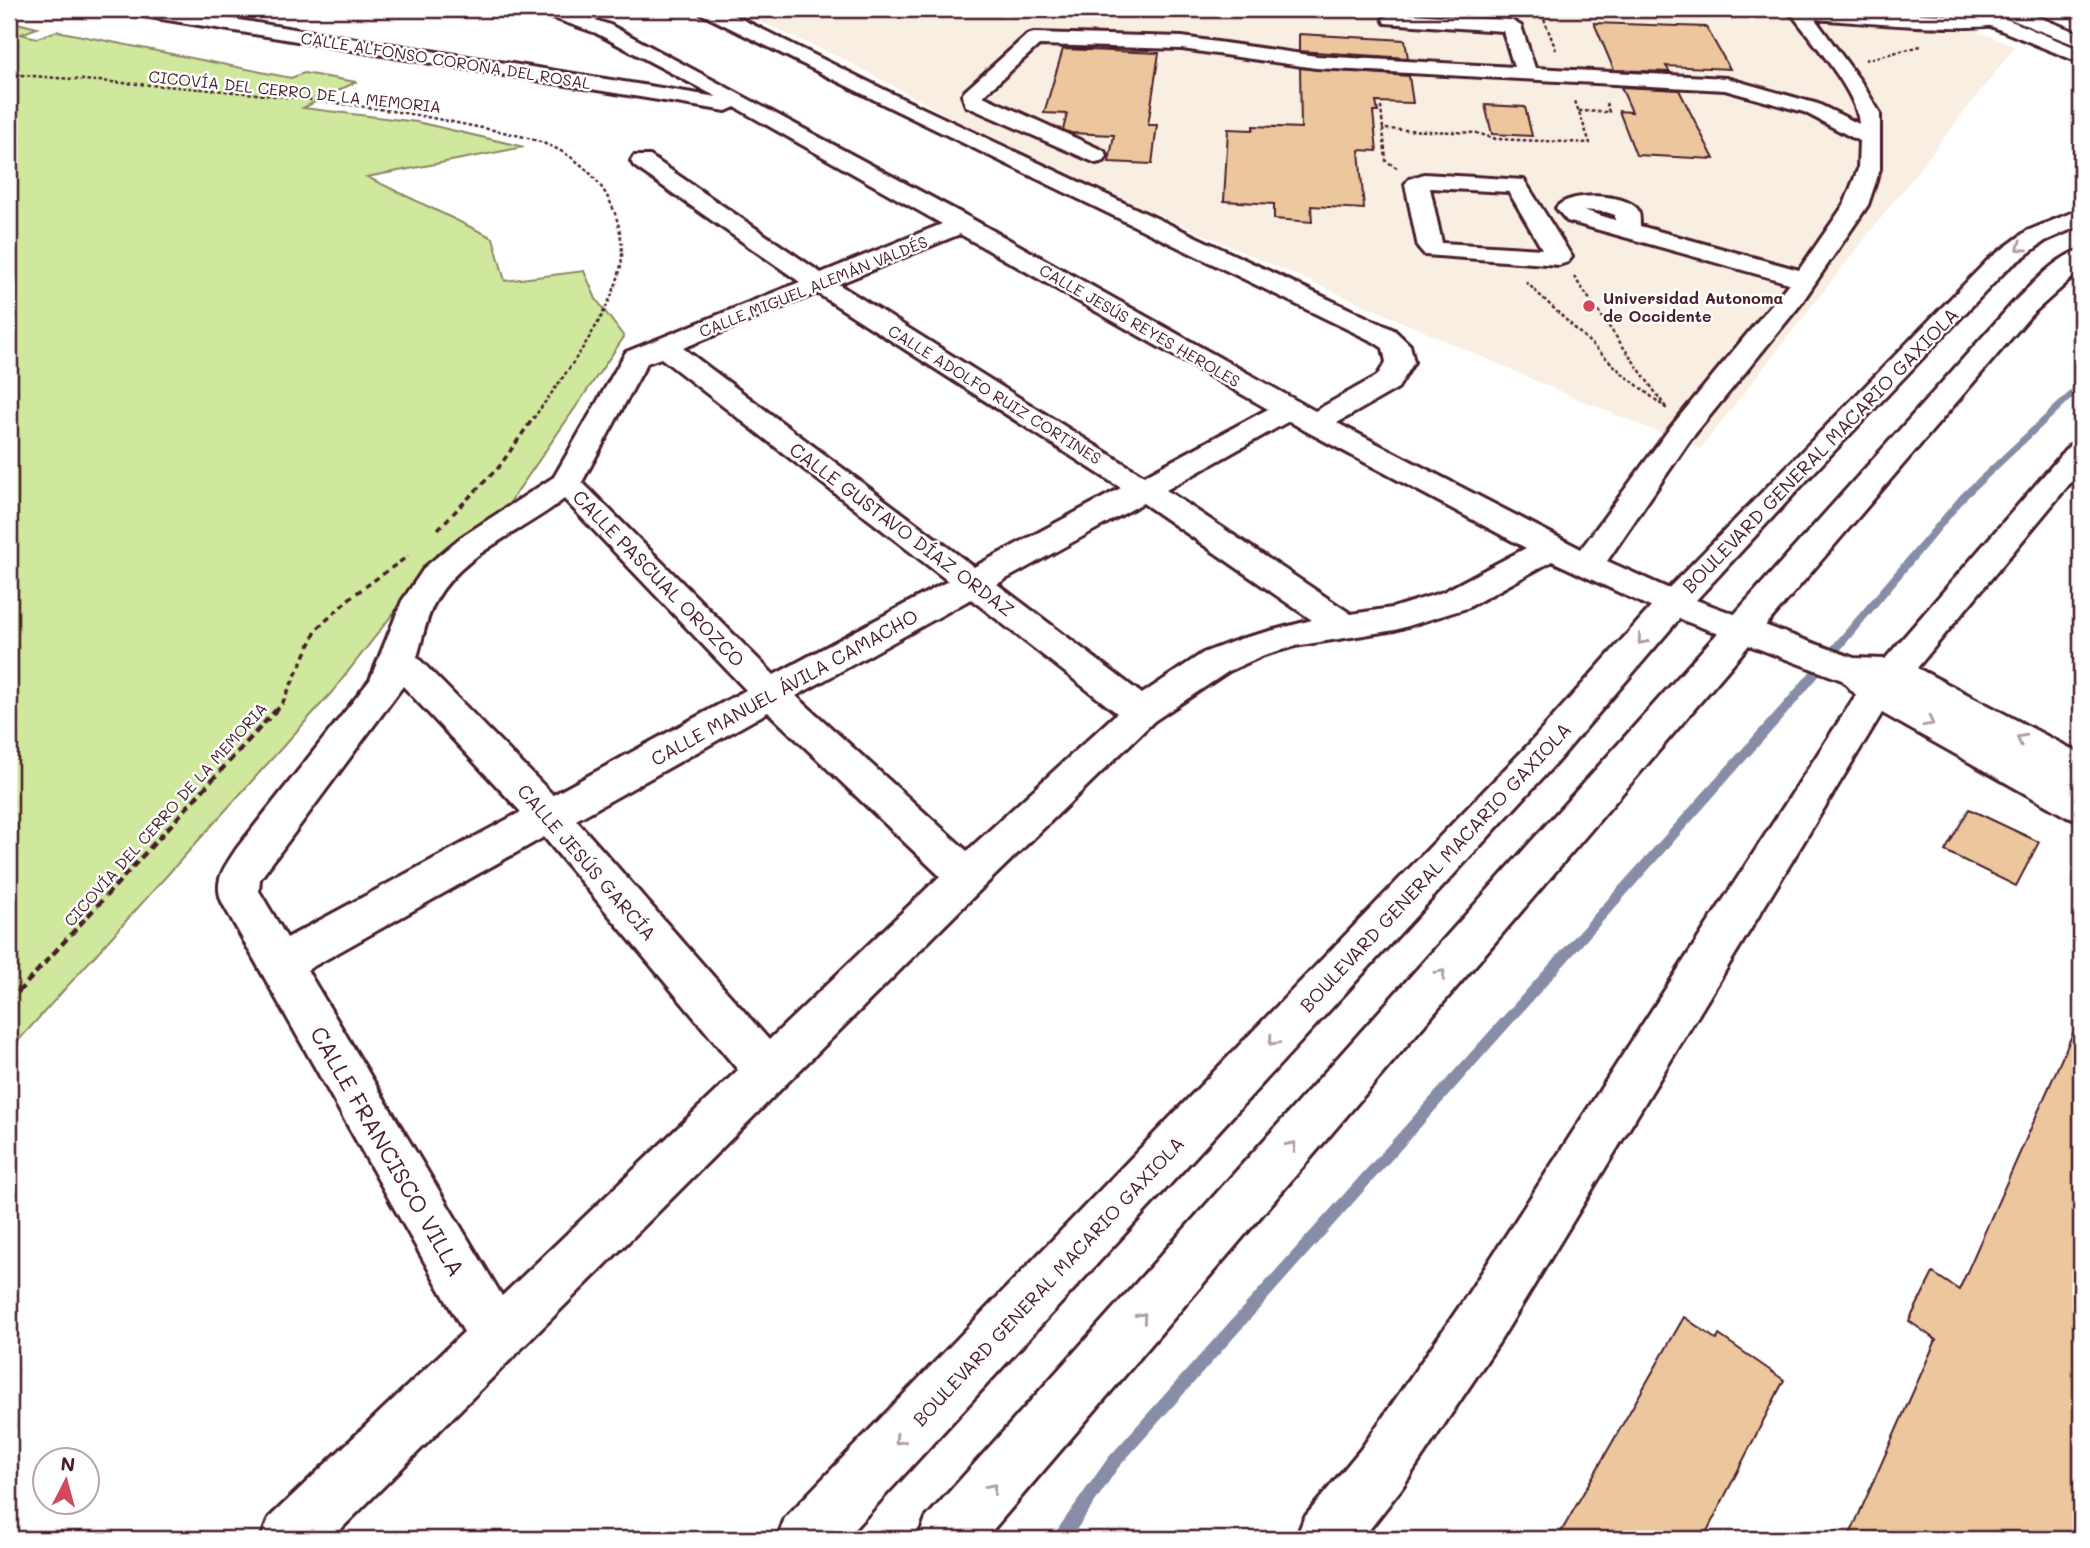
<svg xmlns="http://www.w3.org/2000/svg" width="2090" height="1548" font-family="Mali,sans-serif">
<rect width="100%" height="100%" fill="#fff"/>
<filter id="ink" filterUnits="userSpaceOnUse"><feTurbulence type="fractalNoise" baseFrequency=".0143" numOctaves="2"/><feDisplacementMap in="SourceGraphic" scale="14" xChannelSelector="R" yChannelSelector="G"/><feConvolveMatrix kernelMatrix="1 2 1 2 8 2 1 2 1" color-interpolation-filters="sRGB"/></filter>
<g filter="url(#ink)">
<path fill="#f9eee2" d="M732 9H1925L2015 47 1700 449 1573 397 1141 207 962 123 843 59Z"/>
<path fill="#cfe89e" stroke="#8c8464" stroke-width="2" d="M9 21 37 28 21 34 37 38 57 31 291 78 304 73 356 82 303 108 417 122 524 147 367 177 493 238 505 281 584 271 596 299 624 337 508 505 427 570 332 692 9 1051Z"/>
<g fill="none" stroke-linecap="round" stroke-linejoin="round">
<path fill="#878da7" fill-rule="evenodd" d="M2078 384H2081V390L1967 498 1794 706 1118 1468 1070 1539H1053L1055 1533 1108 1458 1786 700 1961 494Z"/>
</g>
<path fill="#ecc79d" stroke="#4a1f2b" stroke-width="2" d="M1594 23 1706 27 1730 69 1666 66 1670 72 1614 70Z
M1299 34 1405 40 1408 58 1299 51Z
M1063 49 1159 53 1148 125H1157L1152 164 1109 162 1114 135 1071 133 1063 130 1067 114 1044 113Z
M1300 68 1409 76 1413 103 1376 102 1378 112H1373L1377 151 1359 150 1364 209 1311 206 1312 222 1274 219V204L1224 201 1228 129 1253 130V126L1301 128Z
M1621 87 1679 90 1714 159 1636 155 1619 111 1632 112Z
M1485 105 1525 107 1532 136 1492 134Z
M1969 809 2039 842 2016 886 1945 851Z
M2081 1015V1539H1848L1936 1340 1909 1321 1933 1273 1959 1290Z
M1684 1317 1717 1340 1719 1335 1784 1380 1703 1539H1557Z"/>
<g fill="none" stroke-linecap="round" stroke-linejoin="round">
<g stroke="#4a1f2b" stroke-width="6">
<path id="minor" d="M128 9H170L717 97 596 33 539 13 537 9H563L610 25 972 219 1315 411 1377 376 1386 362 1383 348 1374 342 889 107 700 13 698 9H721L903 99 1394 330 1410 345 1414 362 1398 388 1337 423 1581 549 1670 428 1789 283 1567 221 1556 208C1568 191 1627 193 1638 210 1640 214 1640 221 1640 226L1799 270 1844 205 1858 169 1859 141 1804 112 1725 90 1316 68 1182 49 1039 45 983 96 1104 151 1107 156 1104 161 1096 163 966 106 962 95 965 91 1027 35 1034 33 1182 37 1316 56 1514 67 1503 31 1385 23 1383 19 1392 13 1511 20 1521 26 1535 68 1726 78 1818 104 1859 124C1858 93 1813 43 1794 17L1785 9 2004 17 2006 21C1995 35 1843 21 1815 19L1861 82 1880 113V169L1868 205 1800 305 1690 440 1607 561 1685 596 1854 658 1885 659 2070 445 2081 442V470L1917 668 2081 754V785L2070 782 2081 788V821L2067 817 1882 713 1500 1341 1401 1489 1362 1539H1296L1304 1518 1361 1449 1462 1303 1856 695 1842 680 1661 612 1552 561 1467 608 1395 630 1295 646 1264 655 1229 671 1154 721 982 888 331 1539H261L269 1518 464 1332 223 904C212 881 225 867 237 848L370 680 402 601 425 567 460 538 554 477 626 352 800 282 634 166 631 161 634 156H650L821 273 942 224 735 107 726 111 137 15 130 13ZM1583 210 1606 212 1615 215V220ZM960 234 1268 409 1144 476 838 284ZM817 293 1121 488 974 567 683 348ZM661 358 948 581 774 675 582 482 647 363ZM1289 421 1304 430 1526 548 1443 592 1392 608 1351 614 1166 490ZM564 499 746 690 553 795 417 657C423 638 426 617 436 600 464 551 523 532 564 499ZM1143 503 1312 620 1240 639 1203 653 1142 694 997 584ZM971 599 1117 713 967 851 796 696ZM403 686 521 812 287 938 259 891 260 879ZM768 712 940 876 769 1040 576 820ZM544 837 738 1070 502 1296 307 970Z
M1424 174 1524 180 1572 257 1568 262 1559 265 1425 255 1418 247 1405 184 1409 179ZM1430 188 1509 192 1542 249 1442 243Z"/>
</g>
<g stroke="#4a1f2b" stroke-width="6">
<path id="major" d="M1957 9H1982L2081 50V63L1959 13Z
M2068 9H2081V17L2070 13Z
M2081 209V225L2045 241 2007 269 1819 467 1685 612 1556 763 845 1539H777L785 1518 1530 743 1661 596 1989 259 2027 231Z
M2081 250V270L2031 315 985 1539H918L926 1518 2013 303C2032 285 2055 257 2081 250Z"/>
</g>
<g stroke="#4a1f2b" stroke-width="6">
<path id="highway" d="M1993 9H2018L2081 34V47L1995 13Z"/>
</g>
<path stroke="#4a1f2b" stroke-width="2.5" stroke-dasharray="3.5 2.5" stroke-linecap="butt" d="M1544 19 1556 50
M1865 60 1921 46
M9 74C160 87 319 93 467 125 502 132 542 137 572 158 604 180 621 214 622 252 623 301 561 379 533 419
M1381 107 1383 129
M1579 111 1609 112 1606 103
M1397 168 1386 161 1383 129 1477 133 1496 139 1590 143 1575 101
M1526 282 1622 373 1667 409 1574 277"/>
<path stroke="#4a1f2b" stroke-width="3.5" stroke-dasharray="6 4.5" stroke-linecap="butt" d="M438 529 499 467 534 417
M275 712 282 704 317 629 351 597 408 556"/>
<path stroke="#4a1f2b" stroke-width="4.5" stroke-dasharray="8 5" stroke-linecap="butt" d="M9 1002 276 710"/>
<use href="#minor" fill="#fff" fill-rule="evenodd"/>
<use href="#major" fill="#fff" fill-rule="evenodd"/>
<use href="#highway" fill="#fff" fill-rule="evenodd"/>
</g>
<defs><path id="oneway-chevron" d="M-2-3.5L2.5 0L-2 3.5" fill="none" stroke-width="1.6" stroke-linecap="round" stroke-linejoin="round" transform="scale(1.75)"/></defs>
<g stroke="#ae9aa0">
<use href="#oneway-chevron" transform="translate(2021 247) rotate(144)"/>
<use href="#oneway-chevron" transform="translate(1642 640) rotate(131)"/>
<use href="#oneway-chevron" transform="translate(1929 722) rotate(29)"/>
<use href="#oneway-chevron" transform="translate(2021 739) rotate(-152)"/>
<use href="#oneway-chevron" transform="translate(1441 974) rotate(-49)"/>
<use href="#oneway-chevron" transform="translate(1273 1041) rotate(133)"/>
<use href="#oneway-chevron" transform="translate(1292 1146) rotate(-49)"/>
<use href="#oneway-chevron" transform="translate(1142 1317) rotate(-49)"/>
<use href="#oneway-chevron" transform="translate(899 1440) rotate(133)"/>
<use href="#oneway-chevron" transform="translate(992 1488) rotate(-49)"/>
</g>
</g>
<circle fill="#d1495b" stroke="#fff" stroke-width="2.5" cx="1589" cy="306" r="7"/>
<g text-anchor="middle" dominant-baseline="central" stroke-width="5" stroke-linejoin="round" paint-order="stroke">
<g font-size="16" fill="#4a1f2b" stroke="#fff">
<text transform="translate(446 60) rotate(9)">CALLE ALFONSO CORONA DEL ROSAL</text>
<text transform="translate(295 91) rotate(6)">CICOVÍA DEL CERRO DE LA MEMORIA</text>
<text transform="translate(813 286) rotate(-22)">CALLE MIGUEL ALEMÁN VALDÉS</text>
<text transform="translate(1140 325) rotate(30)">CALLE JESÚS REYES HEROLES</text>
<text transform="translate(995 394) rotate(32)">CALLE ADOLFO RUIZ CORTINES</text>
<text transform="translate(165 814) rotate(-48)">CICOVÍA DEL CERRO DE LA MEMORIA</text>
</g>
<g font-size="16" font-weight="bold" fill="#4a1f2b" stroke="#fff" text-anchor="start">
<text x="1603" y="297">Universidad Autonoma<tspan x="1603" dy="18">de Occidente</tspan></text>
</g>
<g font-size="19" fill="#4a1f2b" stroke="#fff">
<text transform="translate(1820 450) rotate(-46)">BOULEVARD GENERAL MACARIO GAXIOLA</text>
<text transform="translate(902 529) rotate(37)">CALLE GUSTAVO DÍAZ ORDAZ</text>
<text transform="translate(659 578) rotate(46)">CALLE PASCUAL OROZCO</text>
<text transform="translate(784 687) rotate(-29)">CALLE MANUEL ÁVILA CAMACHO</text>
<text transform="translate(587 862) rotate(49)">CALLE JESÚS GARCÍA</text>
<text transform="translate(1435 867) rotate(-47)">BOULEVARD GENERAL MACARIO GAXIOLA</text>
<text transform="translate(1048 1281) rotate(-47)">BOULEVARD GENERAL MACARIO GAXIOLA</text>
</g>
<g font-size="23" fill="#4a1f2b" stroke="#fff">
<text transform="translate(388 1151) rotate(60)">CALLE FRANCISCO VILLA</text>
</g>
</g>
<rect width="2090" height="1548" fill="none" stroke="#fff" stroke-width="35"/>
<rect x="18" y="18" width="2055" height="1513" fill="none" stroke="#4a1f2b" stroke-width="2.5" filter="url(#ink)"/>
<g transform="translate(66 1481) rotate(6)"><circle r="33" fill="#ffffff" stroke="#b7a5aa" stroke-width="2"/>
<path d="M0-5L12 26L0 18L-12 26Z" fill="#d1495b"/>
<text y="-10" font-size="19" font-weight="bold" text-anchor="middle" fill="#4a1f2b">N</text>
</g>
</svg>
